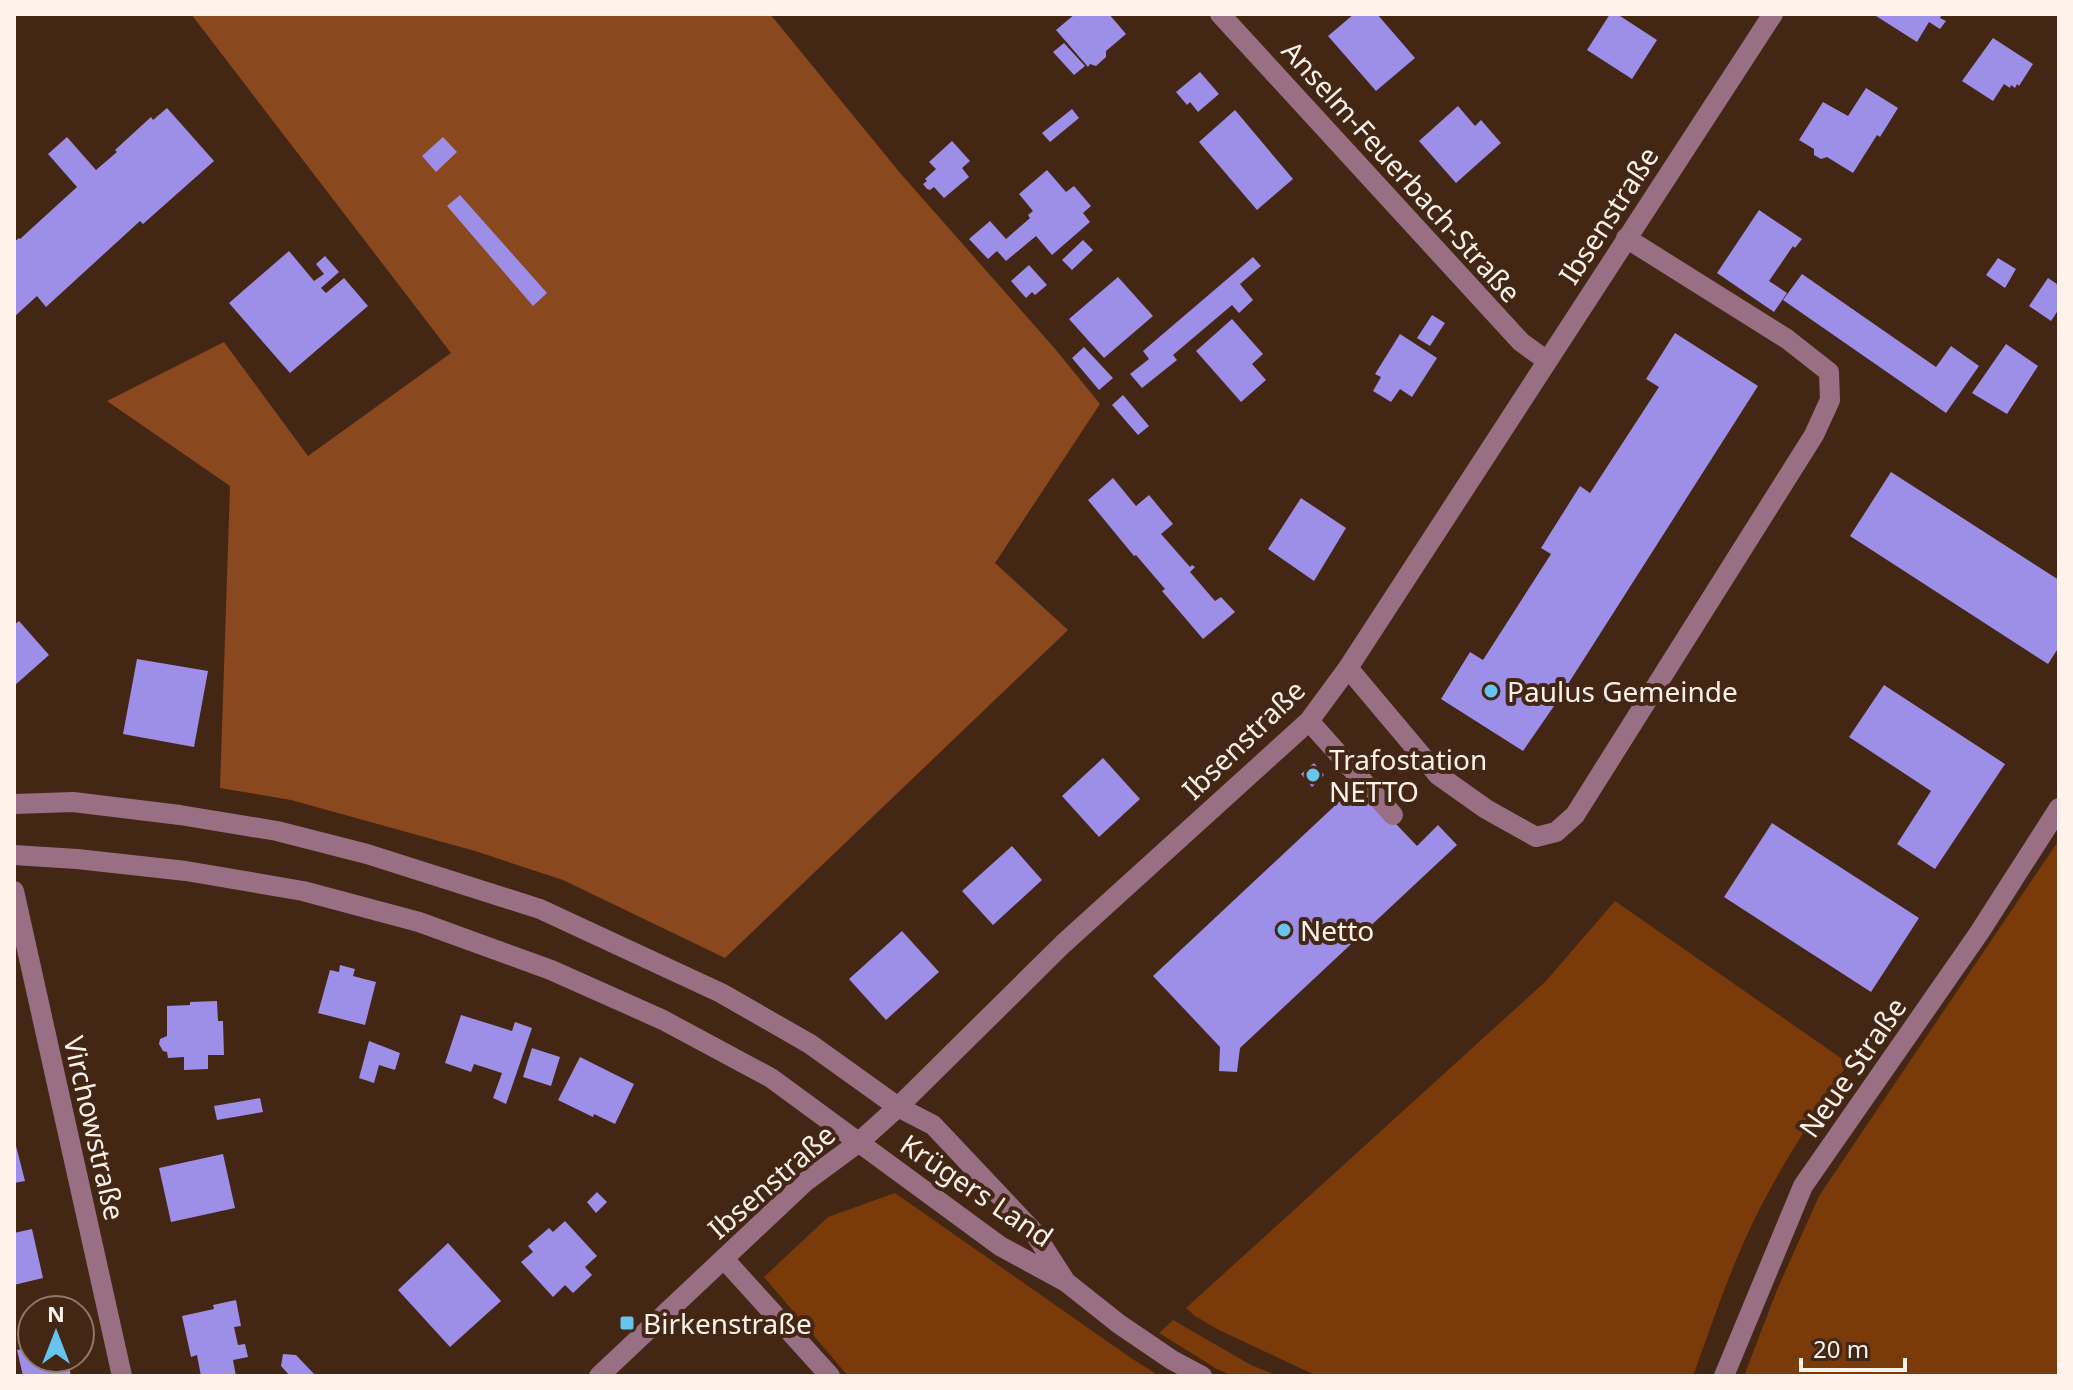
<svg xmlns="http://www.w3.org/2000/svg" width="2073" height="1390" font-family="'Noto Sans',sans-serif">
<rect width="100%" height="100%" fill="#442614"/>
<path fill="#7a3a0a" d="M2059 840V1376H1744L1777 1290 1819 1196Z
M1615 901 1848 1063C1810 1122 1771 1180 1743 1244 1724 1287 1709 1332 1693 1376H1317L1219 1330 1195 1316 1186 1308 1546 981Z
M895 1193 1131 1358 1155 1373 1152 1376H848L764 1277 828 1217Z
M1173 1320 1251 1365 1278 1376H1233L1217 1369 1159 1333Z"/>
<path fill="#89481e" d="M191 14H770L901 174 1056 350 1100 404 995 563 1068 630 725 958 563 880 475 851 291 800 220 788 230 486 107 401 224 342 308 456 451 353Z"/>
<path fill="#9d8ee8" d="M1075 14H1109L1126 34 1106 51V57L1096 66 1090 64 1088 67 1056 30Z
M1354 14H1377L1415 58 1376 91 1328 36Z
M1610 14H1617L1657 40 1632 79 1587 50Z
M1878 14H1942L1940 18 1946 21 1940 29 1929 22 1917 42 1876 16Z
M1993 38 2033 64 2019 86 2017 84 2015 88 2011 85 2010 88 2004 84 1993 101 1962 81Z
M1064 43 1085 66 1074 75 1053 52Z
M1200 72 1219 94 1198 112 1190 102 1187 105 1176 92Z
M1866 88 1898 108 1880 137 1877 135 1853 173 1827 157 1821 159 1814 155V149L1799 140 1823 102 1848 116Z
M1458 106 1475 126 1481 120 1501 143 1456 183 1419 141Z
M167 108 214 161 143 224 140 221 46 307 37 296 14 317V242L19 238 20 239 77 187 48 154 67 137 96 170 117 152 115 150 151 117 153 120Z
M1072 109 1079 118 1050 142 1042 133Z
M1235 110 1293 179 1257 210 1199 142Z
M443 137 457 152 436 172 422 156Z
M952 141 970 161 962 168 969 177 944 198 934 187 930 190 927 189 923 184 927 181 925 179 936 169 929 162Z
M1047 170 1066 192 1074 186 1091 206 1083 213 1090 222 1052 255 1036 236 1006 261 997 251 988 259 969 239 990 221 1006 239 1030 218 1028 215 1033 211 1019 194Z
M460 195 547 293 533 306 447 206Z
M1759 210 1802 239 1795 248 1793 246 1769 281 1787 293 1774 312 1717 273Z
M1083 240 1093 250 1072 270 1062 260Z
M289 251 314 281 324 274 316 264 325 256 339 272 321 288 326 293 344 278 368 306 290 373 229 303Z
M1253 257 1261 266 1240 284 1253 300 1239 313 1232 305 1173 355 1177 360 1142 388 1130 374 1149 359 1143 351Z
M1998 258 2016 269 2005 288 1986 275Z
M1029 265 1047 285 1035 295 1032 292 1026 298 1011 281Z
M1802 274 1936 367 1951 346 1979 366 1946 413 1783 300Z
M1118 277 1153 316 1104 358 1069 319Z
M2048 278 2057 284 2059 281V309L2051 321 2029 306Z
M1432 315 1445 323 1430 346 1417 338Z
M1232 319 1263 354 1252 364 1266 380 1241 402 1196 351Z
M1675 333 1758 386 1554 706 1523 751 1441 699 1470 652 1483 660 1551 554 1541 548 1580 486 1590 493 1659 387 1646 379Z
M1400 334 1437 358 1412 397 1400 389 1391 402 1373 391 1381 377 1375 374Z
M2006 344 2038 366 2007 414 1972 393Z
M1084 347 1113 378 1099 390 1072 358Z
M1123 395 1149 426 1138 435 1112 405Z
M1891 472 2059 580V647L2048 664 1850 536Z
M1113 478 1136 506 1149 495 1173 524 1161 534 1190 567 1192 565 1195 567 1190 572 1215 601 1221 597 1235 612 1203 639 1162 591 1165 589 1136 555 1134 556 1088 500Z
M1301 498 1346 528 1314 581 1268 549Z
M19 621 49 655 14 686V625Z
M137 659 208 671 194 747 123 734Z
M1884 685 2005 764 1935 869 1897 844 1931 791 1849 737Z
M1103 758 1140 799 1099 837 1062 796Z
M1314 763 1324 775 1312 787 1301 774Z
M1358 784 1417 846 1438 825 1457 845 1240 1048 1237 1072 1219 1071 1220 1047 1153 976Z
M1772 823 1919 918 1871 992 1724 897Z
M1012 846 1042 880 993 925 962 891Z
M902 931 939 972 886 1020 849 979Z
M340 965 355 969 353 976 376 982 365 1025 318 1013 330 970 339 972Z
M217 1001 218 1021H223L224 1055H208V1069L184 1070V1057L168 1058 167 1052 163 1051 159 1044 160 1039 167 1036V1006L190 1005V1002Z
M461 1015 512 1031 515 1022 532 1028 506 1104 493 1098 502 1073 474 1064 471 1072 445 1063Z
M369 1041 400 1053 395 1070 379 1065 374 1083 359 1078Z
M532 1048 560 1057 551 1086 523 1077Z
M580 1057 634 1084 615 1124 594 1114 593 1117 558 1100Z
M260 1098 263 1112 217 1120 214 1106Z
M14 1138 25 1181 14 1183Z
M223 1154 235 1208 171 1222 159 1168Z
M597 1192 607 1202 596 1213 587 1202Z
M565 1221 597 1256 585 1267 592 1275 573 1293 565 1285 553 1297 521 1262 533 1252 528 1246 549 1228 553 1232Z
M32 1229 43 1278 14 1285V1233Z
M448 1243 501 1301 450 1347 398 1290Z
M236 1300 241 1326 234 1327 238 1345 245 1344 248 1357 233 1360 236 1376H201L197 1355 191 1357 182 1316 214 1309 213 1305Z
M32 1347V1358H67L71 1376H23L17 1350Z
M283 1354 296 1355 316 1376H290L281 1366Z"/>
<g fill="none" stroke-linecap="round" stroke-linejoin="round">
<path stroke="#997083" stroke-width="20" d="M1220 14 1521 342 1546 360
M1348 668 1438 775 1486 809 1536 837 1556 832 1575 815 1814 435 1830 400 1829 372 1787 339 1626 238
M1309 721 1393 815
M14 804 73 802 180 815 277 831 367 854 540 909 721 993 810 1044 898 1107 933 1125 1033 1231 1064 1279
M14 855 77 859 186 871 303 891 419 922 551 970 663 1020 771 1078 1000 1246 1066 1282 1119 1324 1172 1360 1202 1376
M14 891 122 1376
M724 1259 830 1376
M599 1376 805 1182 858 1143 898 1107 1063 944 1309 721 1348 668 1773 14
M1724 1376 1803 1186 1979 933 2059 808"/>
</g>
<g fill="#67c4ef" stroke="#442614" stroke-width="3">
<circle cx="1491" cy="691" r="8"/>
<circle cx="1313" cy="775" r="8"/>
<circle cx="1284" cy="930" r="8"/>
<rect x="619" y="1315" width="16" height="16" rx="4"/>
</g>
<g text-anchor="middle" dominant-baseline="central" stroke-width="8" stroke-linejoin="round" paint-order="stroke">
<g font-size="28" fill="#fef2eb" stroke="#442614">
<text transform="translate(1402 171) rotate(48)">Anselm-Feuerbach-Straße</text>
<text transform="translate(1608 215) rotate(-57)">Ibsenstraße</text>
<text transform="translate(1243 739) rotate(-44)">Ibsenstraße</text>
<text transform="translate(1852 1067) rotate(-55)">Neue Straße</text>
<text transform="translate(95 1128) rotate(77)">Virchowstraße</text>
<text transform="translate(771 1181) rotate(-41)">Ibsenstraße</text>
<text transform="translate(977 1190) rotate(34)">Krügers Land</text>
</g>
<g font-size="28" fill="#fef2eb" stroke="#442614" text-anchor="start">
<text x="1507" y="691">Paulus Gemeinde</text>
<text x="1329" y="759">Trafostation<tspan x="1329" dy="32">NETTO</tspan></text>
<text x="1300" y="930">Netto</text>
<text x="643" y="1323">Birkenstraße</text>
</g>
</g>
<rect width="2073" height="1390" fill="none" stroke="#fef2eb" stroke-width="32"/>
<g transform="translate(56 1334)"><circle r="38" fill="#442614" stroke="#8e786a" stroke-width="2"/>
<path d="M0-6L14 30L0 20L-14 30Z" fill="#67c4ef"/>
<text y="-12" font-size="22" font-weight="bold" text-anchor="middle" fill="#fef2eb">N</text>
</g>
<path d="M1801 1358v12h104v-12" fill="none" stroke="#fef2eb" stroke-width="4"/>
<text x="1813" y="1358" font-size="24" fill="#fef2eb" stroke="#442614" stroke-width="6" paint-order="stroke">20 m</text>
</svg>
